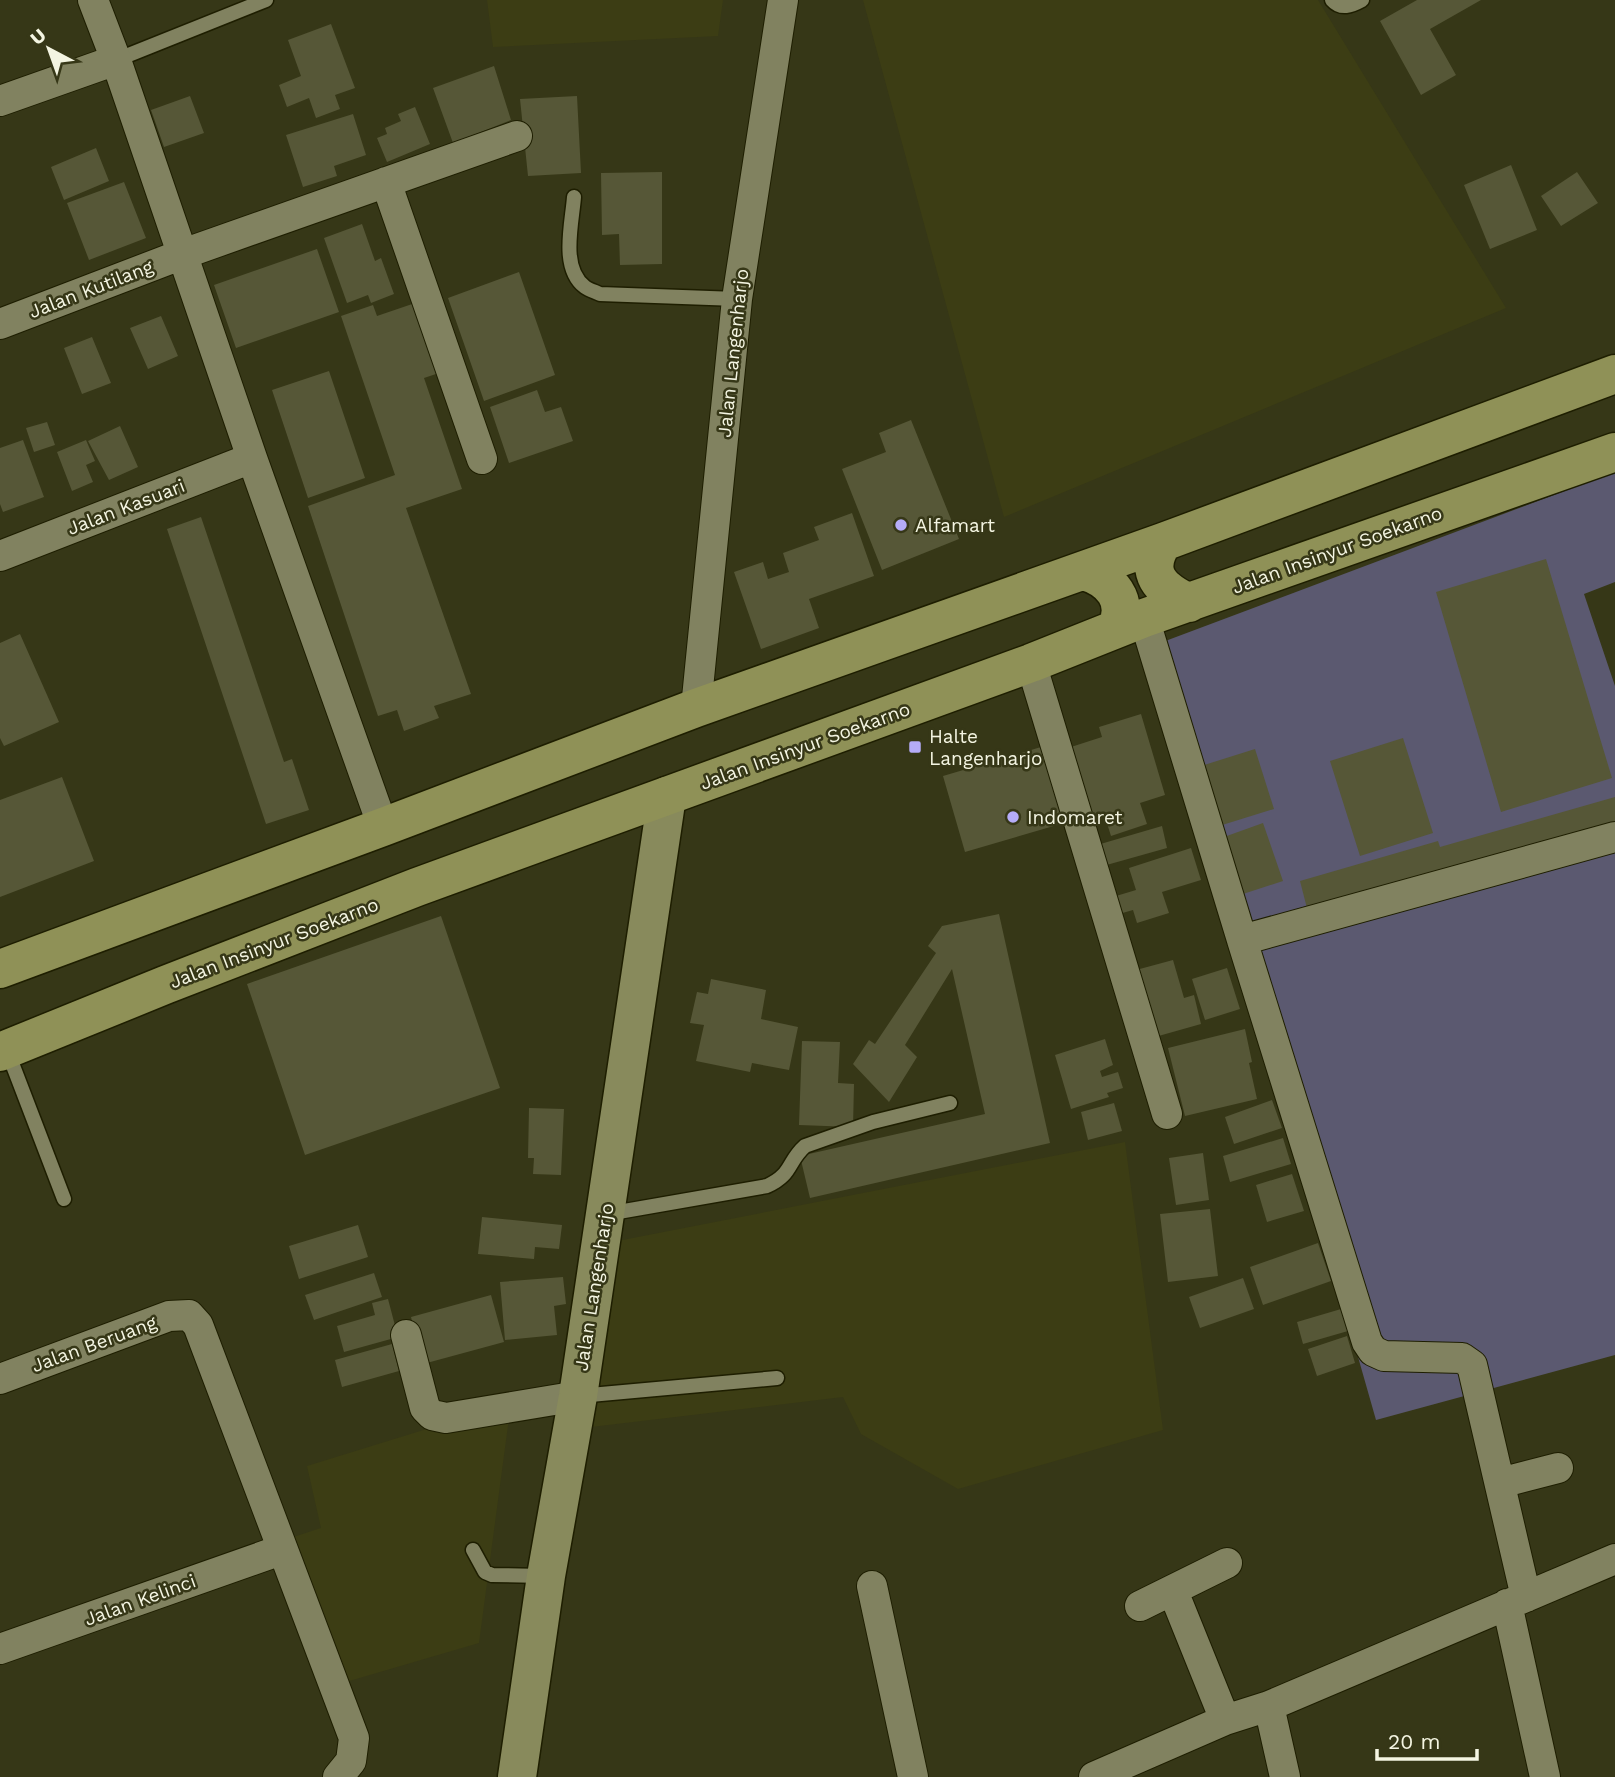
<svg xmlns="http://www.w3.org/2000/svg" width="1615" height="1777" font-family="'Work Sans',sans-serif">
<rect width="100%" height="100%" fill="#363717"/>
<path fill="#3c3d14" d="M487 0H723L718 36 493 47Z
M863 0H1318L1506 308 1004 517Z
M1125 1142 1163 1430 958 1489 861 1434 843 1397 591 1427 602 1244Z
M511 1403 479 1643 322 1689 266 1546 321 1528 307 1466Z"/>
<path fill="#5b5970" d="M1615 472V582L1584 594 1615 686V811L1235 928 1144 649Z
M1615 843V1355L1376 1420 1242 950Z"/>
<path fill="#565737" d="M1417 0H1481L1430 29 1456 75 1421 95 1380 21Z
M331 24 355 88 335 95 340 109 316 118 309 98 287 107 279 85 301 76 288 40Z
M494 66 511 120 453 143 433 88Z
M190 96 204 133 164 147 151 110Z
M577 96 581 173 528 176 520 99Z
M415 107 430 144 387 162 377 138 387 134 385 128 401 121 398 114Z
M353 114 366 155 334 166 337 176 303 187 286 135Z
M96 148 109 181 64 200 51 167Z
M1511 165 1537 230 1490 249 1464 185Z
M662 172V264L620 265 619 234 602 235 601 173Z
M1577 172 1598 203 1561 226 1541 196Z
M124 182 146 238 89 260 67 203Z
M362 224 375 261 381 258 394 294 371 303 368 295 347 303 324 238Z
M317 249 339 312 236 348 214 285Z
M519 272 555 375 484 401 448 298Z
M421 301 445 371 424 378 462 489 406 508 471 694 434 706 439 718 404 731 397 710 378 716 308 506 395 475 341 316 373 305 377 316Z
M161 316 178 356 148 369 130 328Z
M92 337 111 383 82 394 64 348Z
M329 371 365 478 308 498 272 390Z
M537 390 545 412 561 407 573 441 509 463 490 407Z
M911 420 959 539 882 570 842 469 886 452 879 433Z
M47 422 55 445 34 452 26 428Z
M120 426 138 467 109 480 88 441Z
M23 440 44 497 3 512 0 504V448Z
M86 440 95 461 86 465 93 482 72 491 57 452Z
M852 513 874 576 809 599 819 628 761 649 734 572 763 562 768 579 789 572 783 553 819 540 814 527Z
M201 517 284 762 292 759 309 810 266 824 167 529Z
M1546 559 1612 778 1501 812 1436 592Z
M20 634 59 722 4 746 0 738V643Z
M1141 714 1165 795 1140 803 1147 824 1111 836 1104 814 1092 818 1071 747 1102 737 1099 727Z
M1403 738 1433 833 1360 856 1330 761Z
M1041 747 1064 823 965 852 943 776Z
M1255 749 1274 809 1219 826 1201 766Z
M62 777 94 861 0 897V800Z
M1615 797V829L1309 916 1300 881 1438 841 1440 847Z
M1263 823 1283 881 1243 894 1224 837Z
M1162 826 1167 848 1103 866 1097 845Z
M1191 848 1201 880 1162 892 1169 913 1137 923 1133 910 1112 916 1106 899 1136 890 1129 868Z
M999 914 1050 1143 810 1198 800 1156 985 1114 952 969 905 1045 917 1057 889 1102 853 1064 869 1040 875 1044 936 953 928 946 942 926Z
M441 916 500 1088 305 1155 247 984Z
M1173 960 1184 998 1194 995 1201 1024 1155 1037 1136 970Z
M1227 968 1240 1009 1205 1020 1192 979Z
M711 979 766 990 761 1019 798 1027 789 1070 752 1063 750 1072 696 1061 704 1025 690 1023 697 992 708 994Z
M1245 1029 1252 1062 1249 1063 1257 1099 1185 1116 1168 1048Z
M1105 1039 1113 1065 1100 1071 1102 1077 1118 1072 1123 1088 1107 1093 1109 1097 1071 1109 1055 1055Z
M802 1041 840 1042 838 1083 854 1084 853 1127 799 1125Z
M1272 1100 1282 1128 1234 1144 1225 1117Z
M1114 1103 1122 1131 1088 1140 1081 1112Z
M529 1108 564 1109 561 1175 533 1174 534 1158H528Z
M1283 1138 1291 1164 1230 1182 1223 1156Z
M1203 1153 1209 1200 1176 1205 1169 1158Z
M1292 1174 1304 1211 1267 1222 1256 1185Z
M1210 1209 1218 1276 1168 1282 1160 1214Z
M482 1217 562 1225 559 1249 535 1247 534 1259 478 1254Z
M358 1225 368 1257 299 1279 289 1246Z
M1318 1243 1331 1281 1263 1305 1250 1267Z
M374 1273 382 1297 314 1320 305 1295Z
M563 1277 566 1304 554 1306 557 1335 505 1340 500 1282Z
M1243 1278 1254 1309 1200 1328 1189 1297Z
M491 1295 504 1342 423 1364 411 1317Z
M388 1299 398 1337 344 1352 337 1326 375 1315 372 1303Z
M1341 1309 1348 1331 1303 1344 1297 1322Z
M1347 1336 1355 1363 1317 1376 1308 1349Z
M392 1344 399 1371 342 1387 335 1360Z"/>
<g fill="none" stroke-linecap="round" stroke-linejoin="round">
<g stroke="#1e1e00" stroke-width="17">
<path id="service" d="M1332 0C1341 10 1351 6 1362 0
M116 60 266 0
M574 197C572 224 560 268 585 287 589 290 596 292 600 294L737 299
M7 1050 64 1199
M607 1214 767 1186C793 1174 787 1162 805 1146L873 1122 950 1103
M579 1396 777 1378
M473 1550 485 1572 492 1575 544 1576"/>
</g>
<g stroke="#1e1e00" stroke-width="32">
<path id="minor" d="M93 0 116 60 252 458 383 827
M0 101 116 60
M386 182 482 459
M0 324 183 254 517 136
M0 556 252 458
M1144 618 1242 940 1615 837
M1031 663 1167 1114
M696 708 737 299 783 0
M1242 940 1367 1342 1373 1351 1384 1356 1462 1358 1472 1365 1526 1597
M406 1335 425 1408 432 1415 446 1418 578 1396
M0 1379 169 1316 189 1315 198 1325 354 1738 351 1761 338 1777
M1500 1483 1558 1468
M872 1586 913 1777
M1173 1591 1225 1720
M1507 1604 1545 1777
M1140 1606 1227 1563
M0 1649 281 1550
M1269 1706 1285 1777
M1094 1777 1225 1720 1269 1706 1615 1559"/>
</g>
<g stroke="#1e1e00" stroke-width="41">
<path id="secondary" d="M517 1777 546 1576 578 1396 667 796"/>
</g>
<g stroke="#1e1e00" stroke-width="41">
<path id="primary" d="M1163 542C1143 573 1160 589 1189 603
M1084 571C1111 579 1130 600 1116 629
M0 969 383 827 696 708 1163 542 1615 374
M0 1052 165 985 417 887 1031 663 1144 618 1615 452"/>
</g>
<use href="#service" stroke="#818260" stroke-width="14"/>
<use href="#minor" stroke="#818260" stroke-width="30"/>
<use href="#secondary" stroke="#888a5c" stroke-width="38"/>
<use href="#primary" stroke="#8f9157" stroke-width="38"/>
</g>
<g fill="#b5acf8" stroke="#363717" stroke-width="2.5">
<circle cx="901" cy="525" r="7"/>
<rect x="908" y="740" width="14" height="14" rx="3.5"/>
<circle cx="1013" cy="817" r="7"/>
</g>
<g text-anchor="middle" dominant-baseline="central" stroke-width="5" stroke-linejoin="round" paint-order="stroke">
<g font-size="19" fill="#f4f5e2" stroke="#363717">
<text transform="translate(91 289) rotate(-21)">Jalan Kutilang</text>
<text transform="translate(733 353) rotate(-84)">Jalan Langenharjo</text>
<text transform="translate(126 507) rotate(-21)">Jalan Kasuari</text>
<text transform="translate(1337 550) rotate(-20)">Jalan Insinyur Soekarno</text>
<text transform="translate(805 746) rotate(-20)">Jalan Insinyur Soekarno</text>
<text transform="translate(274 943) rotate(-21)">Jalan Insinyur Soekarno</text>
<text transform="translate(594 1287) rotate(-81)">Jalan Langenharjo</text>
<text transform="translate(94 1344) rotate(-20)">Jalan Beruang</text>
<text transform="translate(140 1600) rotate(-20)">Jalan Kelinci</text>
</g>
<g font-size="19" fill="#f4f5e2" stroke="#363717" text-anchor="start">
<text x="915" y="525">Alfamart</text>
<text x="929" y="736">Halte<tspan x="929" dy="22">Langenharjo</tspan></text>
<text x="1027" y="817">Indomaret</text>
</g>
</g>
<g transform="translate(49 49) rotate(319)" stroke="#363717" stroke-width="5" paint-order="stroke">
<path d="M0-5L12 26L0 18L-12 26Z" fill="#f4f5e2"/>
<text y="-10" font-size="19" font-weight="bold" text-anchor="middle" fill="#f4f5e2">U</text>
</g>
<path d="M1377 1749v10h100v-10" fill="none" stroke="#f4f5e2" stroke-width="3.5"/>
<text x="1388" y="1749" font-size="21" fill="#f4f5e2" stroke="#363717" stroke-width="5" paint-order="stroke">20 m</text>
</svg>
